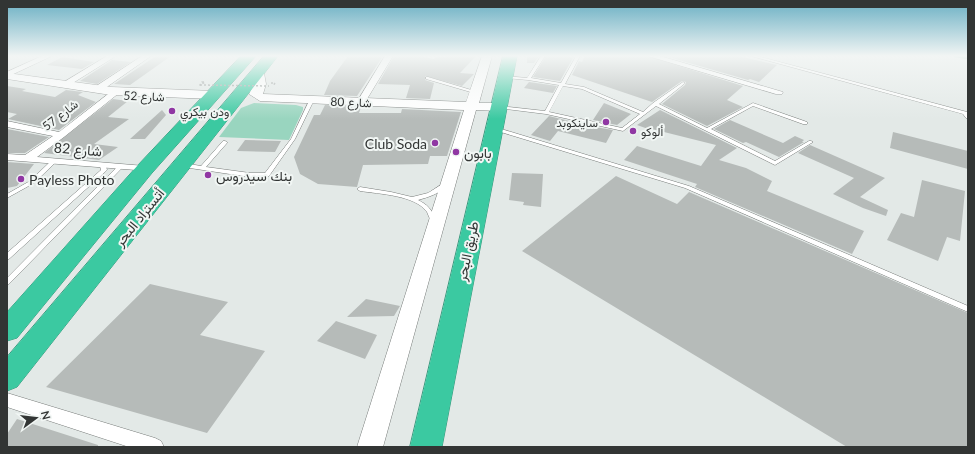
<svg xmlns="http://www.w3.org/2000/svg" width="975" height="454" font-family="Lato,Vazirmatn,sans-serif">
<rect width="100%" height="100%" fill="#e3e9e7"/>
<path fill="#99d5bf" d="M254 103 296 105 303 107V110L289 140 219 137 241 108Z"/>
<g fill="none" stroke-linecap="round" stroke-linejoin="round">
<path stroke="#4ba88b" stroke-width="2.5" d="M955 56 968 58"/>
</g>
<path fill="#b6bbb9" d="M156 56H171L130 85 114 84Z
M348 56H383L357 96 324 95 330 81Z
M394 56H417L434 59 436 57 476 56 460 73 474 74 462 86 425 76V80L434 83 430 99 406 98 410 85 378 84Z
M527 56H539L534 63H527Z
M546 56H567L573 58 560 81 533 77Z
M585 56H647L743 86 727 100 743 107 707 126 662 104 685 85 686 82 682 81 652 102 572 75 579 61 582 62Z
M665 56H739L777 65 759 82 750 79 748 80Z
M62 57 94 62 82 69 47 65Z
M112 60 131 62 97 84 80 81Z
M529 82 557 86 553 93 524 88Z
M7 86 26 89 22 91 55 97 66 90 83 92 78 95 96 102 59 130 8 119 17 114 7 112Z
M113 99 128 101 108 117 129 119 94 144 118 147 99 160 44 153Z
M604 103 631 114 617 125 593 120Z
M325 105 361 107 359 113H401L402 109 461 112 447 156H430L428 164 363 165 357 187 318 184 300 174 294 157 314 115H320Z
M162 110 166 115 145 139H130Z
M660 110 737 148 719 160 746 168 772 181 767 191 864 231 852 254 695 187 697 184 624 160 637 146 701 166 716 145 652 129 651 130 637 125Z
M549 116 589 126 613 130 606 143 558 131 550 141 531 135Z
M730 120 783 143 795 136 804 140 802 142H804L779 157 746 142 743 143 714 129Z
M7 129 49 137 25 153H7Z
M893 132 968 151V169L890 148Z
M245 140 281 141 275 152 237 151Z
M810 145 885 178 860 197 888 210 886 216 863 208 833 194 854 178 798 153Z
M7 162 34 164 17 186 7 188Z
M512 173 543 174 541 207 523 205 524 202 509 200Z
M616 176 677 204 689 192 968 313V447H847L522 251Z
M922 180 965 191 960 241 947 237 938 261 887 240 901 213 914 217Z
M150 284 228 302 200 335 265 351 207 433 46 387Z
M366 299 400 306 394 316 347 317Z
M336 321 377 335 365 359 317 341Z
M17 419 98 445V447H7V434Z"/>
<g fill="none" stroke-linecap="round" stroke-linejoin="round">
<g stroke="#787c7a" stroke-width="1">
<path id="lane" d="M541 56H545L531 78 561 83 576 56H580L565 84 584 87 643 112 653 103 683 82 685 83 684 84 659 104 707 128 753 103 807 122V124H803L753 106 711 129 775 161 809 141H811L813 142 775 165 656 106 623 131 546 114 498 108V106H500L545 111 559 85 528 80 506 78 504 77 506 76 527 78ZM563 86 582 89 640 114 622 128 549 112Z
M751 56H757L967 112 968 114V118H966L963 114Z
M426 77H428L478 92 474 93 426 79Z
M310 99 314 100 295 139 269 176 250 177 183 167 180 165 183 163 201 166 223 141H225L227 142V143L206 167 250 173H265L291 139Z
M494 128H498L689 186 968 306V312L685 188 494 130Z
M54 159 56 160 57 161 56 162 34 183 7 198V194L30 181 52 160Z
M103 164 106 166 107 170 106 171 9 259H7V253L101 170 100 166Z
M120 165 123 167 122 168 9 284H7V278L118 166Z
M444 183 447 185C439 194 429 197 418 200 428 205 431 209 436 219L433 221 431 220C429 218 428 214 427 212 415 195 379 194 360 191L357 189 360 187 391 192 412 197 428 193Z"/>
</g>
<g stroke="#787c7a" stroke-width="1">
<path id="street" d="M42 56H52L7 77V72Z
M107 56H116L68 86H62L61 84Z
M142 56H151L101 91H95V87Z
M385 56H393L364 104H358L357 102Z
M648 56H660L783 92 782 94H776Z
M116 88 120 91 119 93 64 137 37 157 145 166 150 169 149 171 7 160V154L25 155 53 136 7 127V121L59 132Z
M7 393 155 438 161 441 164 447H129L7 407Z"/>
</g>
<g stroke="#787c7a" stroke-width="1">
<path id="secondary" d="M482 56H492L479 103H499L505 107 499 111 476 110 383 447H357L464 110 260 101 249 94 254 84 252 73 258 70 264 73 266 84 263 94 466 102Z
M7 73 111 87 214 91 220 95 214 99 111 95 7 79Z"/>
</g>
<g stroke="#38957b" stroke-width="1">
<path id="highway" d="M241 56H256L152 173 17 338 7 341V312L138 165Z
M264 56H278L17 387 7 391V357Z
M503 56H517L442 447H410Z"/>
</g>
<path stroke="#a0a5a3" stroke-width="1.5" stroke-dasharray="2 2" stroke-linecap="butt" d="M202 82H205L200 85Z
M271 83H275L273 86"/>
<use href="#lane" fill="#fff" fill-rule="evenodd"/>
<use href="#street" fill="#fff" fill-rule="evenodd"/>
<use href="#secondary" fill="#fff" fill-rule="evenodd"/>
<use href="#highway" fill="#3bc9a1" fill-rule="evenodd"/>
<path stroke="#a0a5a3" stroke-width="1.5" stroke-dasharray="2 2" stroke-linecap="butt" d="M200 85 269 86"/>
</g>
<linearGradient id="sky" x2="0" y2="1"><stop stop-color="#69afc3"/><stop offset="0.47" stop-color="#f2f5f4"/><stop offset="1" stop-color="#f2f5f4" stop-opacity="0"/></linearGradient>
<rect width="975" height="119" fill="url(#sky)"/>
<g fill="#9037a3" stroke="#f1f6f4" stroke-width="1.5">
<circle cx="172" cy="111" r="4"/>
<circle cx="606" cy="122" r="4"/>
<circle cx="633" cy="131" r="4"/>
<circle cx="435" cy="143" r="4"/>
<circle cx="456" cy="152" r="4"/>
<circle cx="208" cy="175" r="4"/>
<circle cx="21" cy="179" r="4"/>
</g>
<g text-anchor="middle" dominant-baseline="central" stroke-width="4" stroke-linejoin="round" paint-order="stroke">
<g font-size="12" fill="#323534" stroke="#f1f6f4">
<text transform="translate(144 96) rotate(2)">شارع 52</text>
<text transform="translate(351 102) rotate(2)">شارع 80</text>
<text transform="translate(60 115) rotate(-38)">شارع 57</text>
</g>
<g font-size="12" fill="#323534" stroke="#f1f6f4" text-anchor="start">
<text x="180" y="111">ودن بيكري</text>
<text x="598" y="122" text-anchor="end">ساينكوبد</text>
<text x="641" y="131">ألوكو</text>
</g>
<g font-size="14" fill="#323534" stroke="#f1f6f4" text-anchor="start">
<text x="427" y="143" text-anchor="end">Club Soda</text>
<text x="464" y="152">بابون</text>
<text x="216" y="175">بنك سيدروس</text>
<text x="29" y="179">Payless Photo</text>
</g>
<g font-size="14" fill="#323534" stroke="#f1f6f4">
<text transform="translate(78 149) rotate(5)">شارع 82</text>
<text transform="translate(139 217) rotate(-51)">أتستراد البحر</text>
<text transform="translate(467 251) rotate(-78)">طريق البحر</text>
</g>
</g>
<rect width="975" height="454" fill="none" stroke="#323534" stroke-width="16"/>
<g transform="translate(36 418) rotate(75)" stroke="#f1f6f4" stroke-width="3" paint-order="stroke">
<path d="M0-3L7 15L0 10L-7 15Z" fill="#323534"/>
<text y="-6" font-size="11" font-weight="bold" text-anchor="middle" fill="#323534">N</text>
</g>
</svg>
